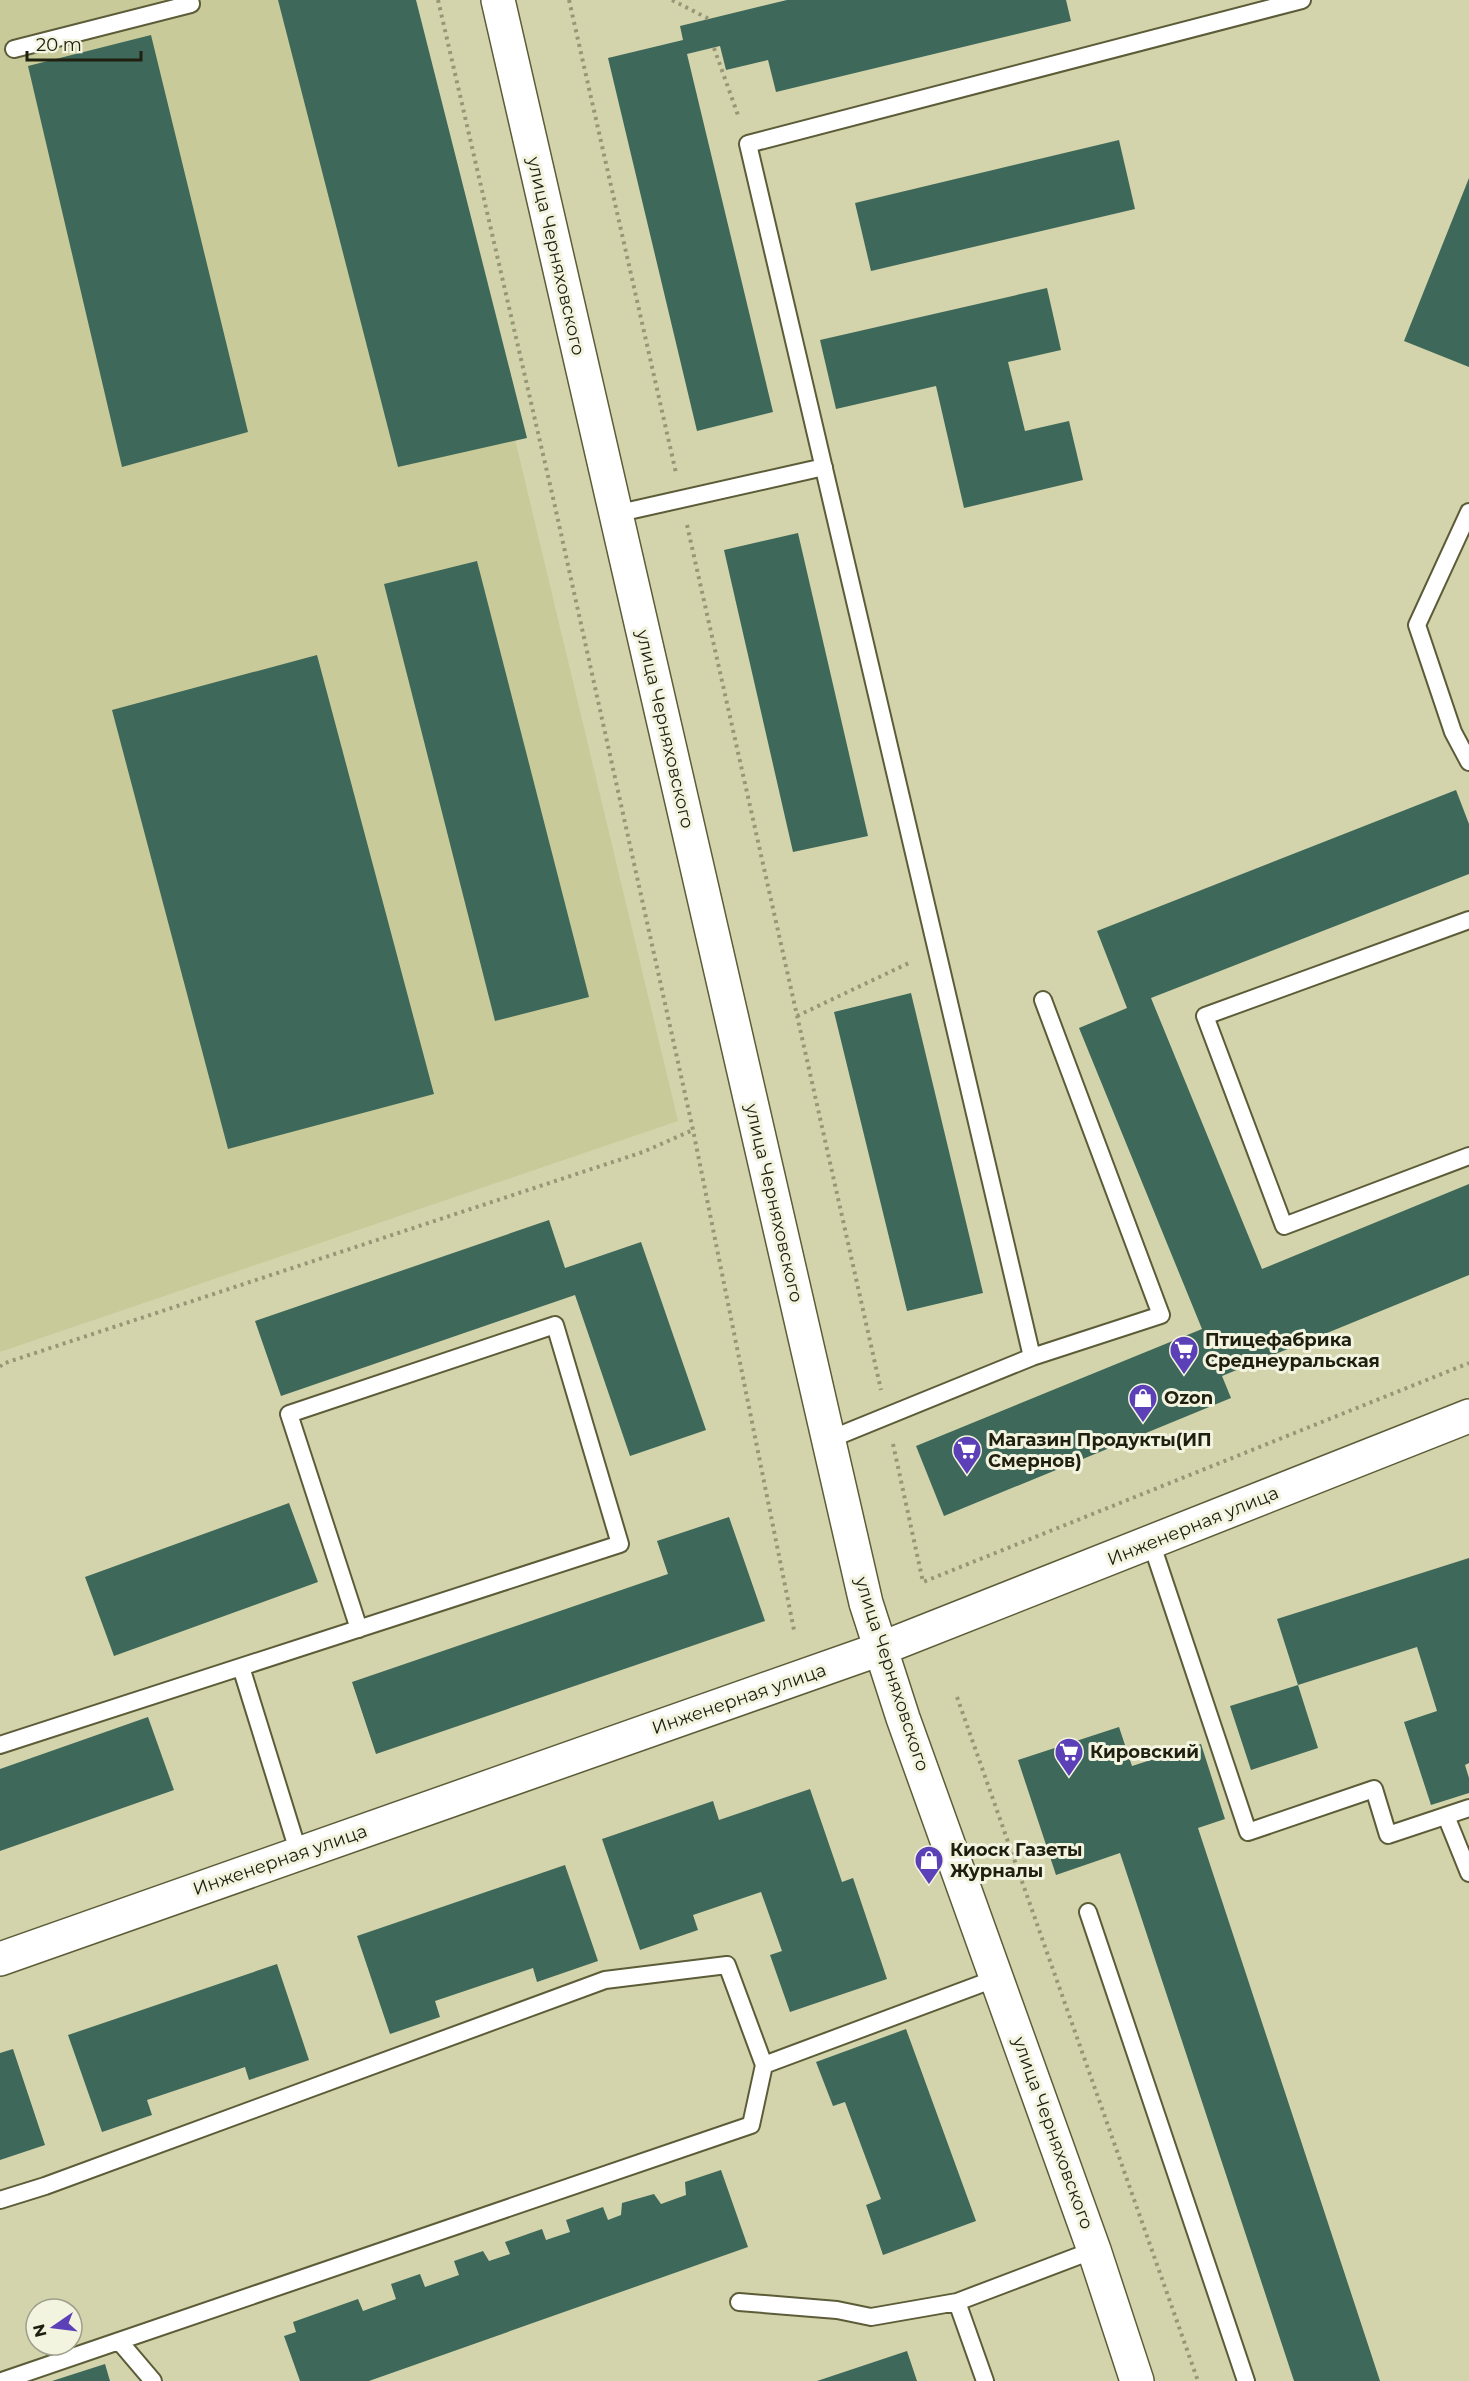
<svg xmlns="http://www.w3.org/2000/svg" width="1469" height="2381" font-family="Montserrat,sans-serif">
<rect width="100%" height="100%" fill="#d4d4ac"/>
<path fill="#c9ca9a" d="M0 0H410L678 1121 0 1352Z"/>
<path fill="#3e6859" d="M278 0H416L527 438 398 467Z
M787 0H1066L1071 21 776 92 768 60 726 70 720 46 687 54 773 412 697 431 608 58 683 40 680 26Z
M151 35 248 432 122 467 28 66Z
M1119 140 1135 209 871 271 855 203Z
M1469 178V367L1404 341Z
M1047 288 1061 350 1008 362 1025 431 1069 421 1083 480 964 508 936 386 836 409 820 340Z
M798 533 868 836 793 852 724 550Z
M477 561 589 997 495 1021 384 584Z
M317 655 434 1094 228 1149 112 710Z
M1456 790 1469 824V874L1151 998 1262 1269 1469 1184V1275L1222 1376 1231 1398 944 1516 916 1446 1202 1329 1079 1028 1127 1008 1097 931Z
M911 993 983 1293 907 1311 834 1012Z
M549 1220 565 1268 641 1242 706 1430 630 1456 575 1295 281 1396 255 1321Z
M289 1503 318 1582 114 1656 85 1577Z
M729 1517 765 1621 376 1754 352 1682 668 1574 657 1541Z
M1469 1558V1763L1465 1765 1469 1778V1793L1431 1805 1404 1722 1437 1711 1417 1647 1298 1685 1318 1748 1251 1770 1230 1706 1298 1685 1277 1619Z
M148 1717 174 1790 0 1851V1769Z
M1119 1727 1132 1766 1201 1744 1225 1819 1198 1828 1380 2381H1294L1120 1853 1056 1875 1018 1760Z
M810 1789 842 1882 853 1878 887 1979 790 2012 770 1955 782 1951 761 1892 693 1915 698 1930 640 1950 602 1839 713 1801 719 1820Z
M565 1865 598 1961 537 1982 533 1968 435 2001 440 2017 390 2034 357 1936Z
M277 1964 309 2060 249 2080 245 2067 147 2100 152 2115 102 2132 68 2035Z
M906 2029 976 2221 883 2255 866 2205 881 2199 845 2102 833 2106 816 2062Z
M13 2049 45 2145 0 2160V2053Z
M721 2170 748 2247 369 2381H300L284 2336 296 2332 293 2322 358 2299 363 2311 396 2299 391 2284 420 2274 425 2287 459 2275 454 2261 483 2251 489 2261 510 2254 505 2242 542 2229 546 2240 570 2232 566 2220 603 2207 608 2220 621 2215 622 2203 654 2194 661 2204 686 2195 685 2182Z
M907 2351 917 2381H817Z
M105 2364 110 2381H52Z"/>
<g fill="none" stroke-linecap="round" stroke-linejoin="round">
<g stroke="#5c5c38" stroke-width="20">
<path id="lane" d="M14 49 191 4 190 0
M1469 512 1417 625 1453 732 1469 762
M615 514 824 467
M1469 920 1205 1016 1284 1226 1469 1156
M1032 1357 1161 1315 1043 1000
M828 1440 1032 1357 748 144 1302 0
M1151 1542 1248 1832 1374 1789 1388 1835 1469 1808
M241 1667 299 1854
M0 1745C207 1678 413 1611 620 1544L555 1325 289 1414 359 1629
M1446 1816 1469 1873
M1088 1912 1246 2381
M0 2200 45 2186 605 1980 727 1965 764 2065 997 1978
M739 2302 837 2310 871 2317 957 2302 1094 2250
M957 2302 985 2381
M119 2341 751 2125 764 2065
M2 2381 119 2341 153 2381"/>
</g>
<g stroke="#5c5c38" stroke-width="36">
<path id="street" d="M498 0 866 1603 903 1718 1094 2250 1137 2381"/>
</g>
<g stroke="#5c5c38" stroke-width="36">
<path id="secondary" d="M0 1959 880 1649 1469 1416"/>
</g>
<path stroke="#979778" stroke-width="4" stroke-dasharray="3 4.5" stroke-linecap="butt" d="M438 0 554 502 693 1130 794 1630
M569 0 676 473
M672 0 709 19
M714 48 739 118
M687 525 881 1390
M797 1016 911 962
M0 1367 2 1364 643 1152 693 1130
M893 1444 923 1582 1469 1363
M957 1697 1198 2381"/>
<use href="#lane" stroke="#fff" stroke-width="16"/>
<use href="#street" stroke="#fff" stroke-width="33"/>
<use href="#secondary" stroke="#fff" stroke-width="33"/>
</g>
<defs>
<g id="supermarket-pin" transform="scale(1.5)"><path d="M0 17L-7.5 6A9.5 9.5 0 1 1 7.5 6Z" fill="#5c40b8" stroke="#f3f4df"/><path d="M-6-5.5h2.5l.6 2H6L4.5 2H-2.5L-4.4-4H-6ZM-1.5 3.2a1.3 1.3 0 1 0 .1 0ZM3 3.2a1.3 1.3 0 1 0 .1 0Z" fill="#fff"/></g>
<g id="shop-pin" transform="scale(1.5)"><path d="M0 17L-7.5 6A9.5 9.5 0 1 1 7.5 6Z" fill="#5c40b8" stroke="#f3f4df"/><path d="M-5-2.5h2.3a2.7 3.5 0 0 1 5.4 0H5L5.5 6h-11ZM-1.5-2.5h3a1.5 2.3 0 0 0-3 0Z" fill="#fff"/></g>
</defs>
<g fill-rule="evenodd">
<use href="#supermarket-pin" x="1184" y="1350"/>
<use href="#shop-pin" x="1143" y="1398"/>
<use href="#supermarket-pin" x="967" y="1450"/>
<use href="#supermarket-pin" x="1069" y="1752"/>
<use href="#shop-pin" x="929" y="1860"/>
</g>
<g text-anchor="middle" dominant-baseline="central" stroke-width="6" stroke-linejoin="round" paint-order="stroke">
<g font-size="18" fill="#202011" stroke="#f3f4df">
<text transform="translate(556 256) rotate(77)">улица Черняховского</text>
<text transform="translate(665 729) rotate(77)">улица Черняховского</text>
<text transform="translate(774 1203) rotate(77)">улица Черняховского</text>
<text transform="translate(1193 1526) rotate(-22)">Инженерная улица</text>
<text transform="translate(892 1674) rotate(72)">улица Черняховского</text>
<text transform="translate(739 1699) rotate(-19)">Инженерная улица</text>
<text transform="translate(280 1860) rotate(-19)">Инженерная улица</text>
<text transform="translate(1053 2133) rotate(70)">улица Черняховского</text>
</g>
<g font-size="18" font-weight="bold" fill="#202011" stroke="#f3f4df" text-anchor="start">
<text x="1205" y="1340">Птицефабрика<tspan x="1205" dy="21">Среднеуральская</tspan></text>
<text x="1164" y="1398">Ozon</text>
<text x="988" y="1440">Магазин Продукты(ИП<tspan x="988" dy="21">Смернов)</tspan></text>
<text x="1090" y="1752">Кировский</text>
<text x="950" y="1850">Киоск Газеты<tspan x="950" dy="21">Журналы</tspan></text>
</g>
</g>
<g transform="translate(54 2327) rotate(256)"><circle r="28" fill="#f3f4df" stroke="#9f9f8d" stroke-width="1.5"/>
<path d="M0-4.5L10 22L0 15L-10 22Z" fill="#5c40b8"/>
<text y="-9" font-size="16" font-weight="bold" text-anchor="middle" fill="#202011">N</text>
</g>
<path d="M27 51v9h114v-9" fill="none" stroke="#202011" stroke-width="3"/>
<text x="36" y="51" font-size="18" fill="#202011" stroke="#f3f4df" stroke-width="4.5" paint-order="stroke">20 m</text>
</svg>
